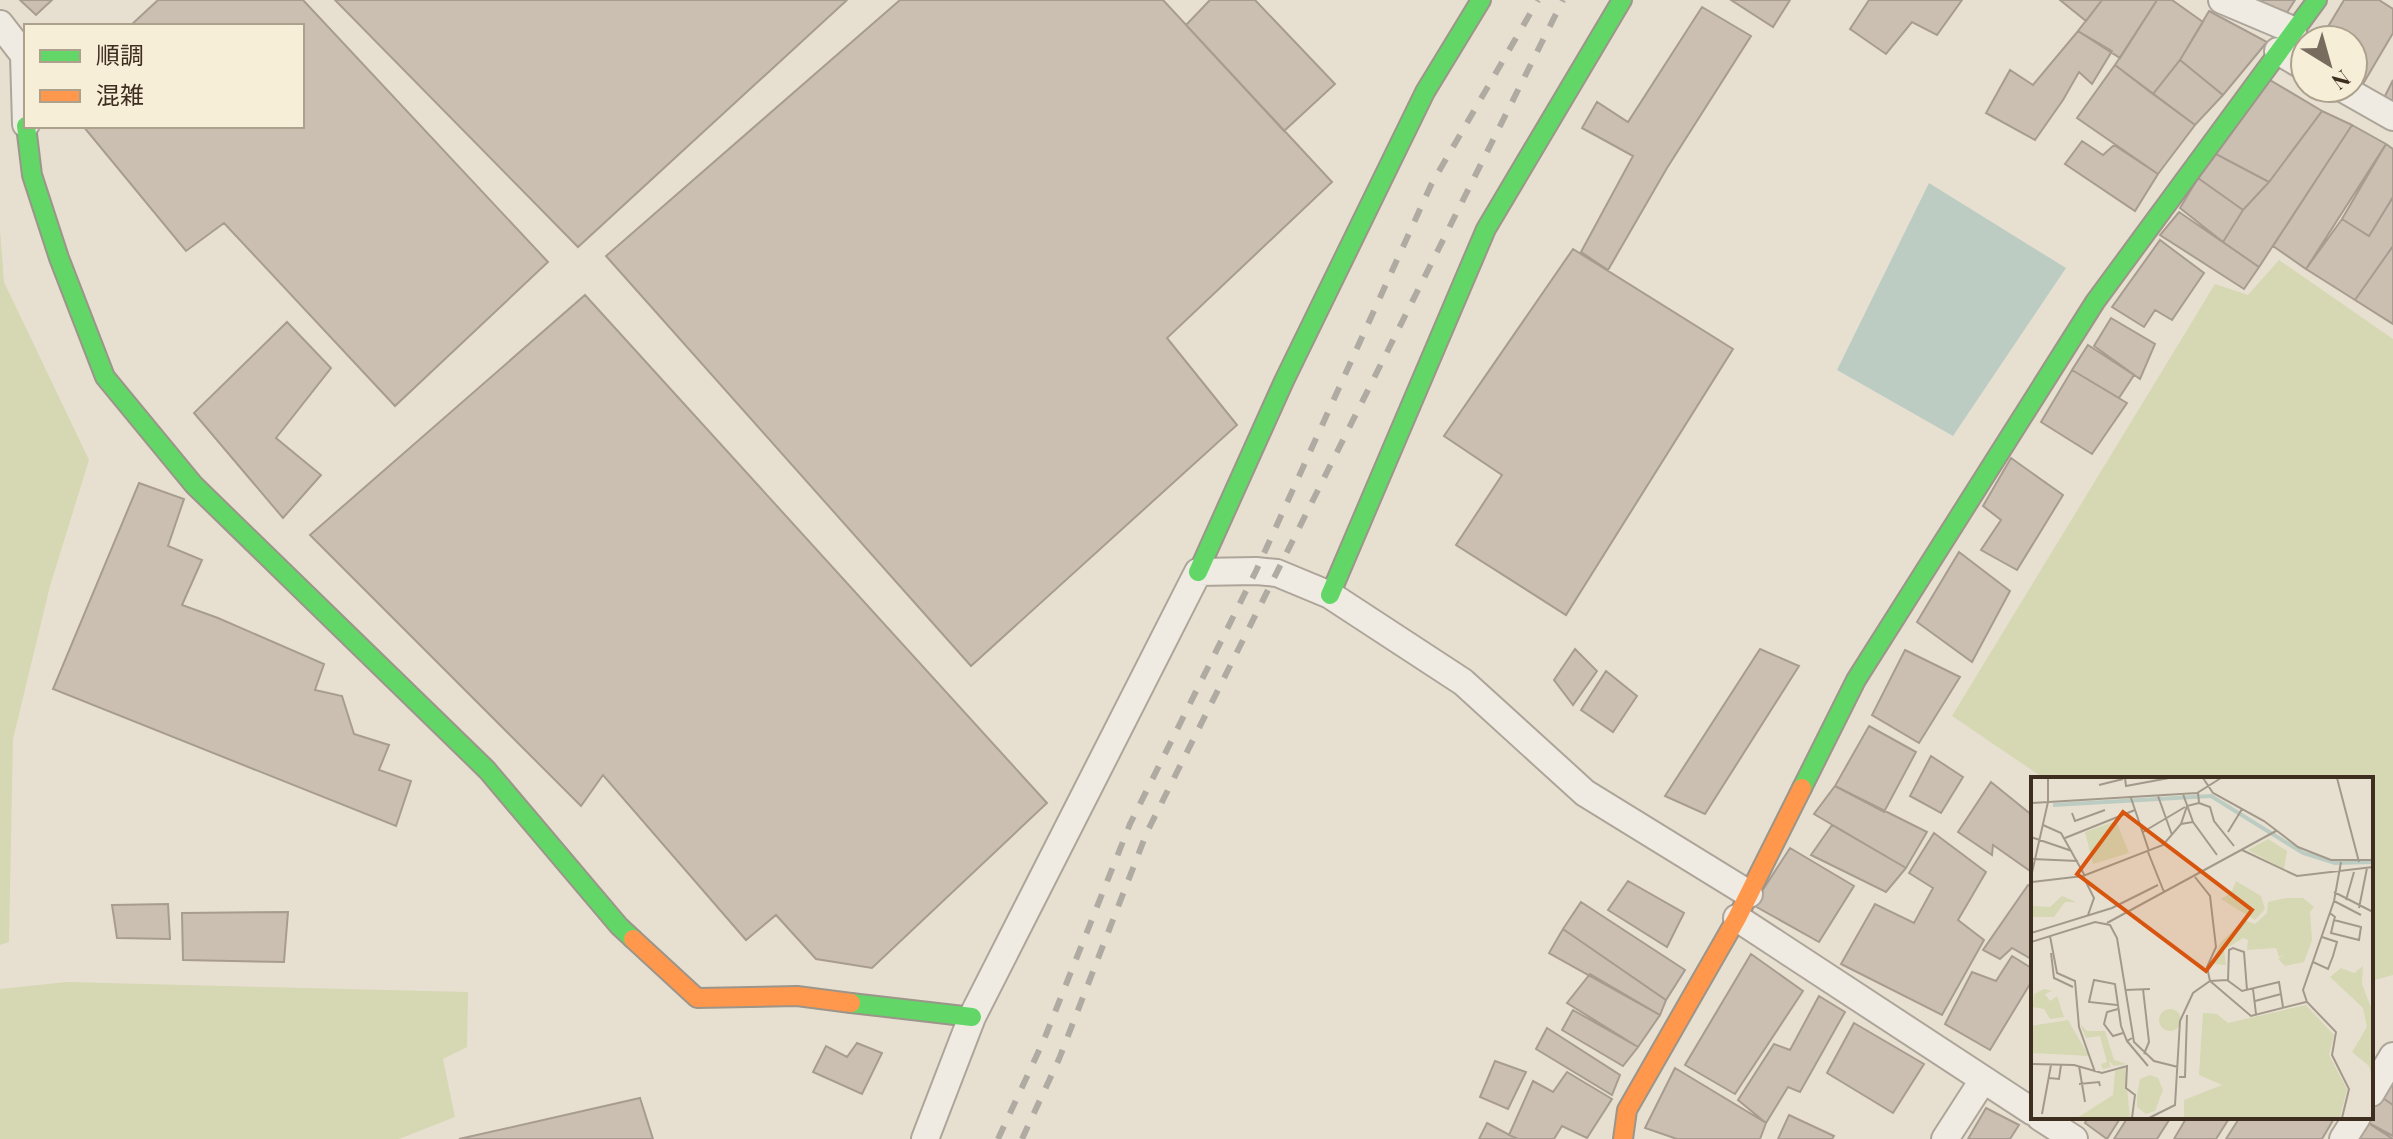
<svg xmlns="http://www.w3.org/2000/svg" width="2393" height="1139" font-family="'Playfair Display','Noto Sans JP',serif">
<rect width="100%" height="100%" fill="#e7e0d1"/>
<path fill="#d6d7b3" d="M0 229 4 282 89 460 50 586 13 739 9 942 0 945Z
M2279 260 2393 339V975L2371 981V779H2045L1952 716 2215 284 2248 295Z
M67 982 468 992 467 1047 443 1059 455 1117 399 1139H0V989Z"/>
<path fill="#bcccc2" d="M1929 183 2066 268 1953 436 1837 370Z"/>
<path fill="#cbbfb2" stroke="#a89c90" stroke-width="2" d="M20 0H52L36 15Z
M158 0H303L548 262 395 406 224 223 186 251 83 126H302V26H130Z
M335 0H847L578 247Z
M900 0H1163L1332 182 1167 338 1237 425 971 666 606 256Z
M1210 0H1255L1335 84 1284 131 1186 25Z
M1731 0H1790L1773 27Z
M1869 0H1962L1937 35 1912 22 1886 54 1850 29Z
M2060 0H2102L2086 21Z
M2102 0H2157L2120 58 2078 31Z
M2157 0H2172L2203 22 2180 60 2153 94 2115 65Z
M2258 0H2295L2286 14Z
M2344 0H2379L2393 9V33L2363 84 2353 79V40H2320Z
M1702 7 1751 36 1667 168 1608 270 1581 252 1633 156 1582 128 1597 102 1628 122Z
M2209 11 2267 42 2223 95 2180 60Z
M2078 31 2112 51 2092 84 2079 72 2063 100 2035 140 1986 113 2010 70 2033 85Z
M2180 60 2223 95 2195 125 2153 94Z
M2115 65 2195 125 2158 174 2077 118Z
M2270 80 2322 111 2269 182 2214 153Z
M2393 80V104L2384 98Z
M2322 111 2352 125 2259 267 2223 242 2243 210 2269 182Z
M2352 125 2386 144 2306 269 2273 246Z
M2082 141 2103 155 2114 145 2158 174 2135 211 2065 164Z
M2386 144 2393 149V197L2369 236 2342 219Z
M2214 153 2269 182 2243 210 2198 178Z
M2198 178 2243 210 2223 242 2180 208Z
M2393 197V246L2355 300 2306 269 2342 219 2369 236Z
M2179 212 2259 267 2244 289 2160 235Z
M2160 240 2204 273 2172 320 2155 310 2144 327 2112 307Z
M2393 246V324L2355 300Z
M1573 249 1733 349 1566 615 1456 545 1502 475 1444 436Z
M585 295 1047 803 872 968 816 959 776 915 746 940 603 775 581 806 310 535Z
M2111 318 2155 344 2140 379 2094 346Z
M287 322 331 368 276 438 321 475 283 518 194 413Z
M2088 345 2134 375 2119 398 2072 370Z
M2072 370 2127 403 2092 454 2041 422Z
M2011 458 2063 495 2017 570 1981 550 2001 520 1983 506Z
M139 483 184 499 168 546 202 560 182 605 218 618 324 664 315 690 342 696 354 734 389 745 379 770 411 781 396 826 53 689Z
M1959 552 2010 591 1972 662 1917 622Z
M1575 649 1597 671 1573 705 1554 680Z
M1760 649 1799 666 1705 814 1665 796Z
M1905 650 1960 677 1919 743 1872 715Z
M1606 671 1637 696 1613 732 1581 710Z
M1869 726 1916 752 1884 812 1835 786Z
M1931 756 1963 777 1941 813 1910 796Z
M1991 782 2033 816V873L1993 845 1992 855 1958 832Z
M1835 786 1927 832 1906 868 1814 814Z
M1832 825 1906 868 1886 892 1811 855Z
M1934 833 1986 872 1958 920 1984 940 1942 1015 1841 964 1875 904 1914 923 1933 888 1909 873Z
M1790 848 1854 886 1819 942 1753 905Z
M1628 881 1684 913 1667 947 1608 910Z
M2028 885 2033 888V960L2012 948 2000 959 1983 950Z
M1581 902 1685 970 1666 1000 1563 929Z
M168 904 170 939 117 938 112 905Z
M288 912 284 962 183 960 182 913Z
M1563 929 1666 1000 1660 1015 1549 953Z
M1751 954 1803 991 1735 1094 1685 1065Z
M2012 956 2033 969V979L1990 1050 1945 1024 1972 972 1996 981Z
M1590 974 1660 1015 1638 1047 1567 1003Z
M1819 996 1845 1012 1800 1092 1788 1087 1766 1123 1738 1100 1774 1044 1790 1050Z
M1573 1010 1638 1047 1623 1066 1562 1030Z
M1854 1023 1924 1064 1893 1113 1827 1073Z
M1547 1028 1620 1075 1612 1095 1536 1049Z
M857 1043 882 1053 862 1094 813 1072 826 1046 847 1057Z
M1495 1061 1526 1072 1508 1109 1480 1097Z
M1675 1068 1766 1123 1760 1139H1677L1645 1128Z
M1567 1072 1612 1099 1587 1138 1562 1126 1554 1139H1518L1509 1135 1533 1081 1553 1092Z
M2393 1076V1105L2380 1096Z
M2380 1096 2393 1105V1136L2365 1121 2368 1117H2371V1112Z
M640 1098 653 1139H459Z
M1986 1108 2019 1125 2010 1139H1968Z
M1789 1115 1834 1136 1832 1139H1778Z
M2088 1117H2121L2107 1139 2085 1123Z
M2128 1117H2171L2157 1139H2114Z
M2187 1117H2230L2216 1139H2174Z
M2240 1117H2335L2322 1139H2226Z
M2365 1121 2393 1139H2352Z
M1487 1123 1517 1139H1479Z"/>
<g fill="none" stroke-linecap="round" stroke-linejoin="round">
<g stroke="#ada599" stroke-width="30">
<path id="street" d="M2222 0 2293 30
M0 24 24 55 26 124
M2278 51 2305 67
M2342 88 2393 117
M1737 918 2033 1112
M2371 1093 2393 1056
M2040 1117 2074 1139
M925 1139 972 1017 1198 572 1256 571 1277 573 1330 595 1463 682 1585 793 1749 894
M1945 1139 1983 1080
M2343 1139 2357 1117"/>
</g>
<g stroke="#9c958a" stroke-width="22">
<path id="fast" d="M26 126 32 175 59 258 105 377 194 485 487 770 619 926 633 939
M1198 572 1284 381 1425 92 1481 0
M1330 595 1486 229 1622 0
M1802 788 1856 680 2095 302 2317 0
M851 1003 972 1017"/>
</g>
<g stroke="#9c958a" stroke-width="22">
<path id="slow" d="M633 939 697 998 797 996 851 1003
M1623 1139 1627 1110 1737 918 1802 788"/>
</g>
<use href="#street" stroke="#efebe3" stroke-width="26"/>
<use href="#fast" stroke="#63d668" stroke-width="18"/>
<use href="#slow" stroke="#ff974d" stroke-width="18"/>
<path stroke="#afaaa2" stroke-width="6" stroke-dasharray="14 14" stroke-linecap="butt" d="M998 1139 1043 1042 1130 824 1256 571 1431 185 1538 0
M1022 1139 1059 1059 1147 832 1563 0"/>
</g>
<g transform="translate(2031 777)">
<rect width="342" height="342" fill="#e7e0d1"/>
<path d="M85 44 98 76 62 87 54 55ZM237 62 256 74 253 92 217 73ZM205 104 230 119 234 132 224 143 190 122 200 116ZM31 119 45 125H34L23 140H1L0 129 19 130ZM255 121H272L283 130 279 135 281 163 273 185 254 189 247 182 254 177 248 180 245 171 216 173 217 163 212 161 193 173 195 188 181 187 189 166 213 143 224 147 236 136 237 125ZM332 189 331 207 342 236V305L338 289 321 275 336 250 332 231 299 200 310 191 323 196ZM13 212 21 214 14 217 19 224 26 219 33 240 19 242 13 232 2 230 3 217ZM275 228 303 258 298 278 316 312 309 341H153V323L191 308 168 298 172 236 186 237 197 246ZM128 243a11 11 0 1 1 22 0a11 11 0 1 1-22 0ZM37 243 58 279 0 276V249ZM49 247 56 254H74L83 283 96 287 83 289 78 284 80 290 72 292 70 287 76 285 69 259 55 261ZM94 290 99 341H46L82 318 84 294ZM119 298 127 301 132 313 124 334 115 337 106 330V319L109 302Z" fill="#d6d7b3"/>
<path fill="none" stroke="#bcccc2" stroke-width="4" d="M22 28 180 19 272 76 304 86 342 85"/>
<path fill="none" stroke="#a3998a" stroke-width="2" d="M94 1 95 9 138 1M172 1 182 16 233 44 267 70 300 83H342M306 1 328 85M68 8 92 2M127 19 141 58M100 21 118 74M0 26 166 16 190 1M168 26 179 30 183 44 203 69M41 36 44 44 74 33M162 45 186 78M150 47 162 45 152 17M12 48 30 56 54 99M112 55 154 30M197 55 211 32M0 60 41 74M34 61 104 33M211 73 266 99 342 90M117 75 133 115M0 82 47 84M310 85 303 124 272 213 276 225 305 255 301 278 318 312 311 341M52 99 63 121 57 138M0 100 17 25V1M164 100 179 119 185 170 176 190 179 204 220 239 275 225M0 105 52 99 132 68 150 47 156 29 168 26 167 15M303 115 342 135M315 123 323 95M303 124 330 138M328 131 336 91M299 136 304 140 303 143 300 156 328 163 330 150 303 143M76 146 245 54M0 156 81 131 127 108M19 159 26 196 44 204 48 250 64 295M0 165 64 145 79 148 86 161 103 265 123 284 147 290M20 176 23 201 42 210M282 185 297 192 302 179 306 165 291 160M197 204 198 173 202 171 213 175 216 213M112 212 118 265 113 277M222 212 225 237M94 213 119 212M224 224 250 217M86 228 58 225 63 203 84 207 90 249 96 264 101 261M87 232 76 235 73 247 82 259 92 256M96 264 117 289M0 287 43 288 71 296 96 289 95 311 104 318 101 341M48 289 54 325M148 300H154L156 238M18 301 28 302 30 288M48 307 68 305 69 309M11 337 20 288M118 341 144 328 149 244 162 216 179 204 196 203 211 214 248 205 252 230"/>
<path fill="#d7550e" fill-opacity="0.15" stroke="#d7550e" stroke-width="4" d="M92 35 221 133 175 194 46 97Z"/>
<rect width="342" height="342" fill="none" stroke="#3d2e20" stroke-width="4"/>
</g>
<rect x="24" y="24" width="280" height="104" fill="#f7eed8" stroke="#ada18e" stroke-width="2"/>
<rect x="40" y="50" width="40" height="12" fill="#63d668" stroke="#ada18e" stroke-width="2"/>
<text x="96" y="64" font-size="24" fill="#3d2e20">順調</text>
<rect x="40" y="90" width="40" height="12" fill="#ff974d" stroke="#ada18e" stroke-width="2"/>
<text x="96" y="104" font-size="24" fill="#3d2e20">混雑</text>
<g transform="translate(2329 64) rotate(143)"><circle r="38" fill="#f7eed8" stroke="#ada18e" stroke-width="2"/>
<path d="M0-6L14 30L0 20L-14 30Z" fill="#786c5e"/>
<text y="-12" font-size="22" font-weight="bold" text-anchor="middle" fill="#3d2e20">N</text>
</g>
</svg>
